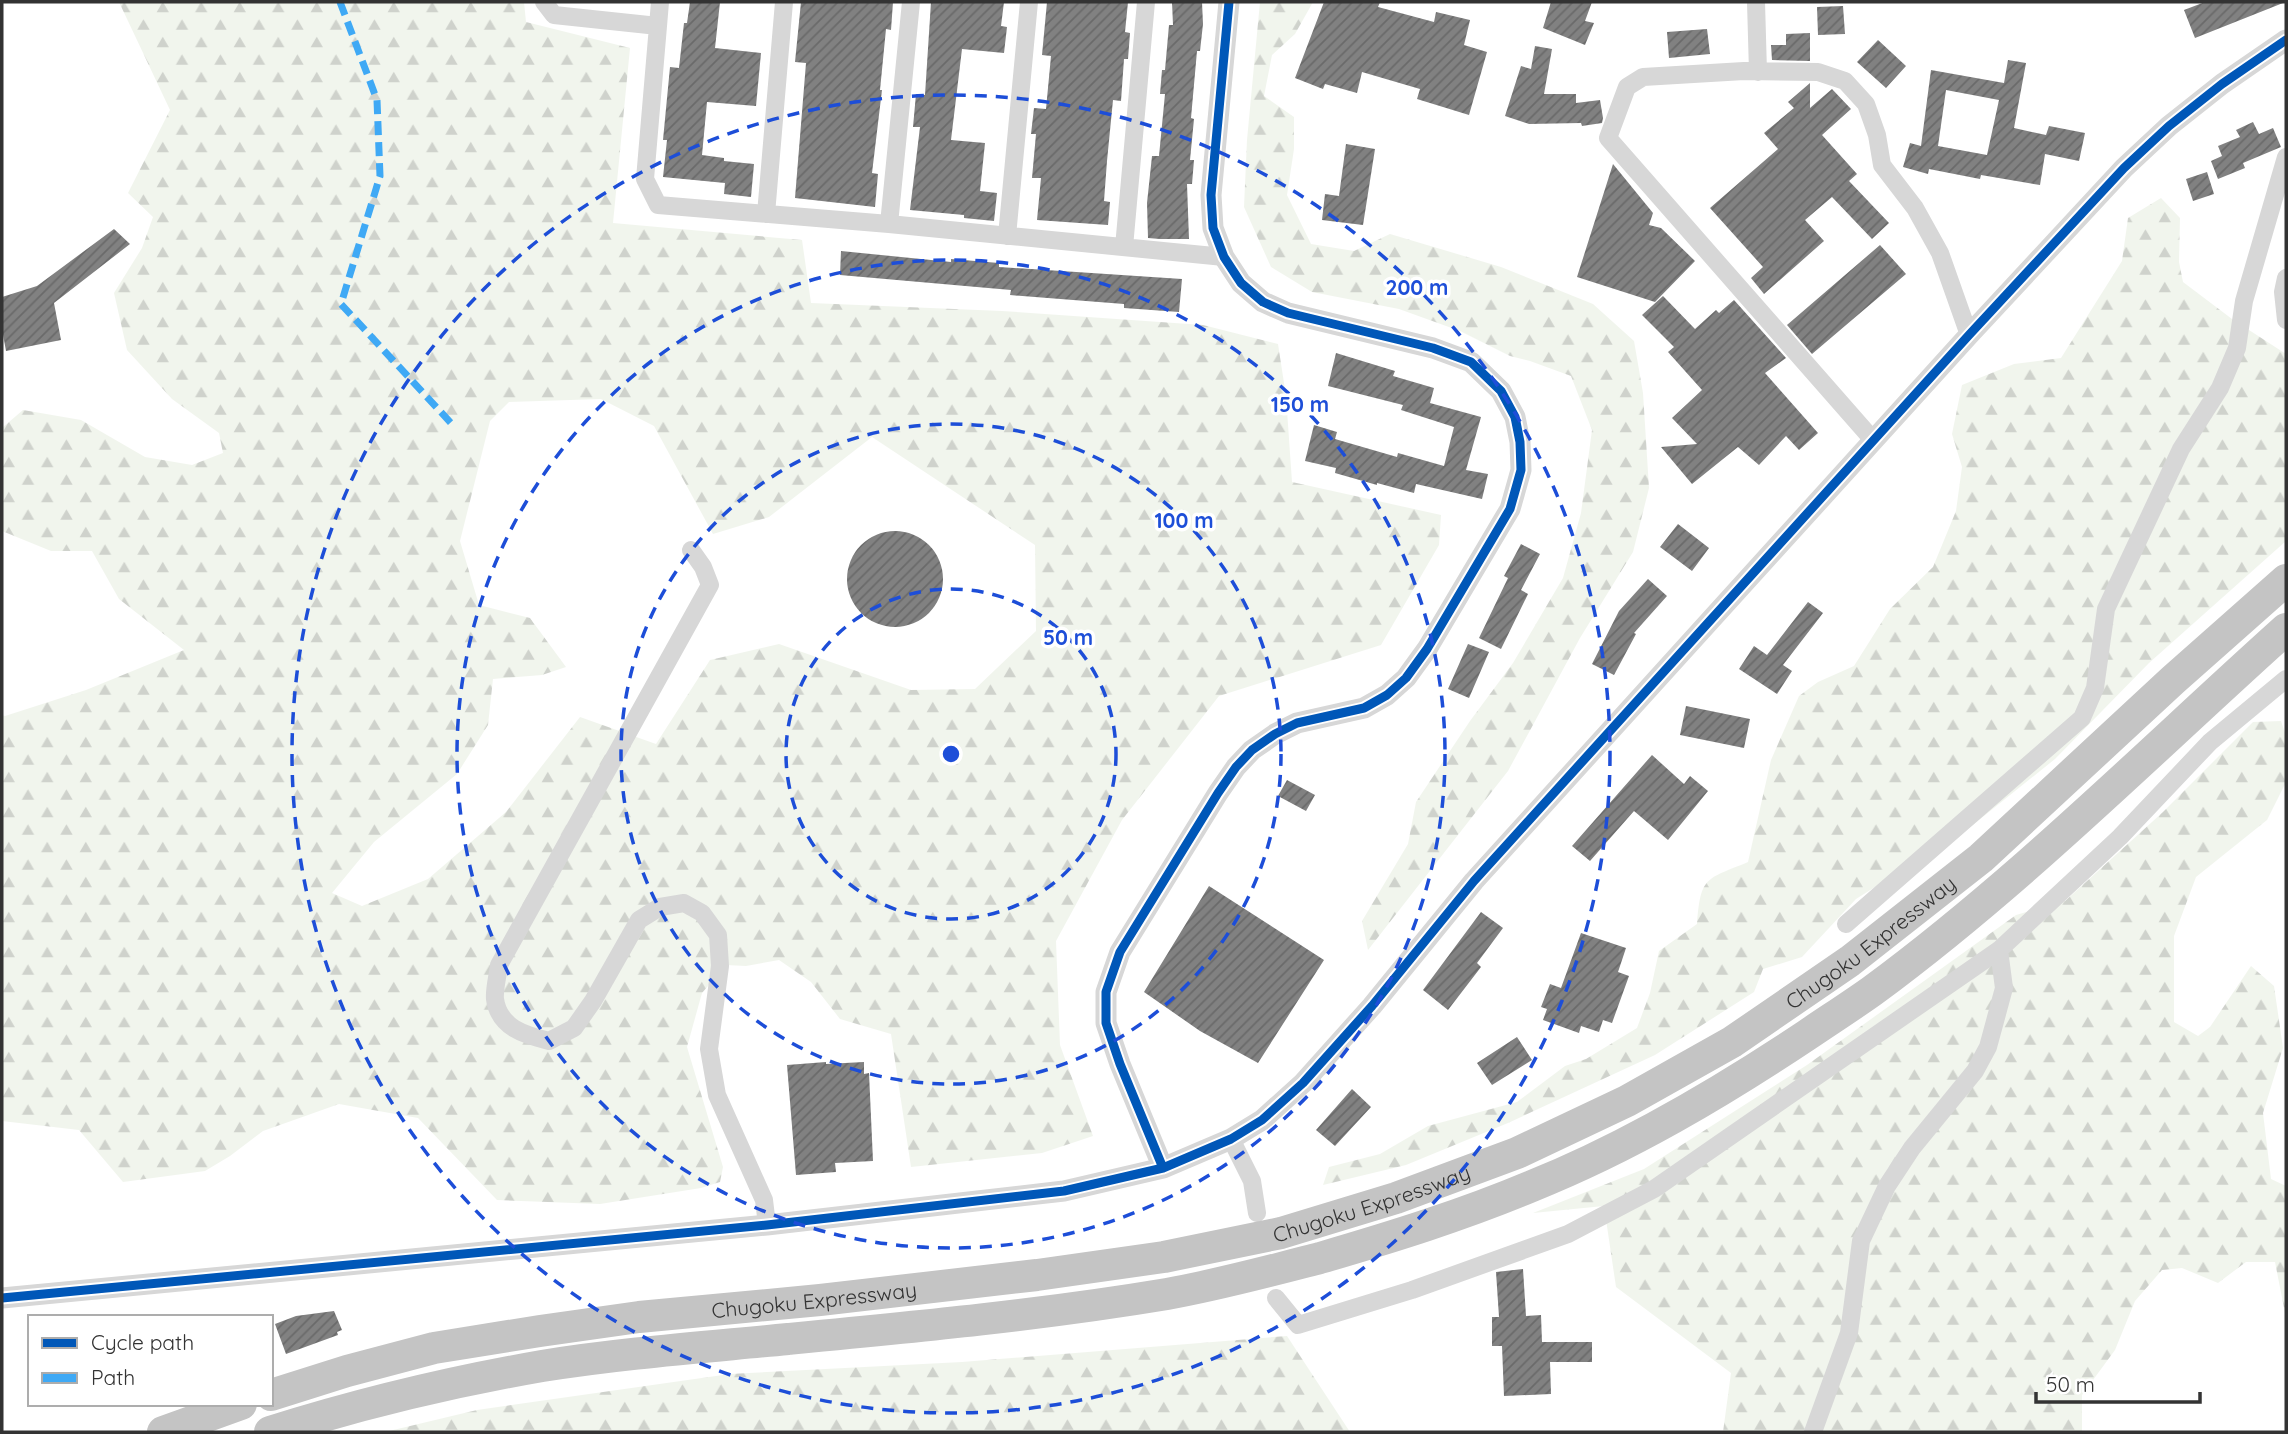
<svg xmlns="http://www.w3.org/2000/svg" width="2288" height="1434" font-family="Quicksand,sans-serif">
<defs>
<pattern id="forest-firs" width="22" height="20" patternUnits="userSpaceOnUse" patternTransform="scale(1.75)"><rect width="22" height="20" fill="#f1f5ed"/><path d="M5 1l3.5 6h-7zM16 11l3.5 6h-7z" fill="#cfd2cc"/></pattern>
<pattern id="building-hatch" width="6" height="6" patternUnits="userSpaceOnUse" patternTransform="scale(1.75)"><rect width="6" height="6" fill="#818181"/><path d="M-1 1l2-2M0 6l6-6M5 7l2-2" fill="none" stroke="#6a6a6a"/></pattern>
</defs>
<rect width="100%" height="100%" fill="#fff"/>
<path fill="url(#forest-firs)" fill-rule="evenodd" d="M119 2H524L526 22 630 48 613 223 802 240 811 303 1002 311 1203 325 1278 344 1286 396 1292 482 1441 515 1439 545 1381 645 1219 696 1122 820 1056 941 1060 1045 1093 1136 1042 1153 911 1167 891 1034 840 1019 811 982 779 960 746 966 726 965 702 993 687 1047 723 1167 720 1182 701 1188 600 1204 497 1200 418 1118 339 1104 263 1131 230 1156 205 1171 123 1182 79 1130 2 1121V715L5 716 86 690 184 650 119 599 92 551H51L2 531V428L23 410 81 420 145 457 192 465 223 453 219 433 172 399 127 350 114 293 142 248 153 217 128 193 170 110ZM601 399 654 426 713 534 769 517 872 437 1035 545 1036 631 975 689 911 690 779 644 710 660 656 744 580 717 506 812 428 879 362 906 332 893 374 842 457 774 488 725 493 679 542 675 566 667 530 618 479 605 460 541 490 421 509 402Z
M1260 2H1313L1295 34 1272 55 1264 96 1294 117V149L1287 195 1311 244 1354 251 1390 234 1501 267 1593 304 1634 341 1643 393 1649 488 1633 552 1580 638 1508 771 1368 950 1362 921 1408 844 1416 802 1470 721 1513 663 1563 578 1581 513 1592 430 1571 376 1530 361 1510 356 1460 331 1399 309 1312 292 1271 267 1244 207 1247 140Z
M2161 198 2180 218 2179 262 2183 282 2232 319 2286 354V541L2149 663 2055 759 1969 828 1856 899 1802 957 1763 969 1754 992 1655 1055 1508 1123 1406 1165 1323 1185 1329 1167 1380 1154 1428 1126 1517 1102 1565 1066 1586 1059 1637 1028 1650 993 1659 951 1697 924C1701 876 1705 880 1748 862L1771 760 1799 696 1818 682 1854 666 1890 609 1933 567 1956 511 1962 467 1952 434 1962 385 2014 364 2061 358 2122 261 2128 218Z
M2281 721 2286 736V782L2267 820 2196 877 2174 936V1022L2198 1036 2210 1027 2251 966 2274 986 2283 1048 2263 1113 2271 1179 2286 1186V1318L2275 1262H2246L2218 1283 2182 1268 2162 1270 2135 1301 2115 1350 2082 1395V1432H1723L1731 1373 1616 1287 1604 1206 1533 1213 1644 1169 1807 1065 2016 915 2065 901 2163 812 2253 722Z
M1287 1336 1350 1432H385L477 1410 730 1374 962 1362Z"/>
<path fill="url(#building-hatch)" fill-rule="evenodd" d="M690 2H720L715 48 761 53 756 106 707 102 702 155 724 158V161L754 164 751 197 724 194 725 183 663 177 667 140H663L670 67 679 68 684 23H687Z
M801 2H893L891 30 886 29 880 90H882L872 173 878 174 875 207 795 198 806 63 795 62Z
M931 2H1004L1001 26 1007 27 1004 53 962 49 951 140 985 143 980 191 997 193 994 221 964 218V215L910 210 920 127H913L916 94 925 95Z
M1047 2H1128L1125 32 1130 33 1128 59H1124L1121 101 1113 100 1107 161 1104 201 1110 202 1108 225 1037 220 1041 178H1032L1036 134H1031L1034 108 1046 109 1051 56 1042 55Z
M1172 2H1202L1203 24 1200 51H1197L1191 118 1194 119 1190 160H1194L1192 184H1187L1189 239H1160L1148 238 1147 203 1152 156H1159L1165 94H1160L1162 70H1165L1169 25H1173Z
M1324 2H1380L1378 7 1434 22 1436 12 1470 20 1464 45 1487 52 1469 115 1417 99 1420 89 1362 72 1357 93 1325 84 1323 89 1295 78Z
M1551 2H1592L1585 21 1594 23 1585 45 1543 28Z
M2205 2H2283V3L2195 38 2184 10Z
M1843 6 1845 34 1818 35 1817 7Z
M1707 29 1710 54 1669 58 1667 32Z
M1810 33V61L1772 60 1771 45H1786V34Z
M1878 40 1906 66 1886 88 1857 62Z
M1535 46 1552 49 1544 94H1576V103L1600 100 1603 118 1602 123 1582 126 1581 123 1529 124 1505 116 1521 66 1531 69Z
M2008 60 2026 63 2014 128 2046 135 2049 126 2085 133 2079 161 2045 154 2040 185 1981 175 1980 179 1929 169 1928 174 1903 167 1910 143 1921 146 1931 70 2004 83ZM1946 90 1999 100 1987 155 1938 146Z
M1810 83V108L1832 89 1851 109 1822 135 1857 174 1849 181 1889 223 1872 239 1832 197 1805 220 1824 241 1764 294 1751 278 1763 267 1710 208 1778 149 1764 133 1794 108 1788 102Z
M2253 122 2259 134 2273 128 2281 147 2243 163 2245 168 2218 179 2211 161 2222 156 2218 146 2240 137 2236 130Z
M1346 144 1375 149 1363 225 1322 220 1325 194 1339 196Z
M1613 164 1653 213 1649 225 1661 228 1695 261 1655 302 1577 277Z
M2207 172 2214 194 2193 201 2186 179Z
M114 229 130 244 54 303 61 340 6 351 2 329V297L37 286Z
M1880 245 1906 274 1812 354 1787 325Z
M841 251 951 262V259L999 263V267L1182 279 1179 312 1124 308V304L1010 295 1011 290 840 275Z
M1663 296 1695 329 1716 310 1719 313 1734 300 1786 358 1765 373 1818 433 1799 450 1786 436 1759 465 1738 447 1692 484 1661 447 1697 444 1672 418 1702 390 1668 352 1674 347 1642 315Z
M1336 353 1395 371 1393 376 1434 388 1430 403 1481 417 1466 470 1488 474 1482 499 1416 484 1414 493 1377 483V485L1335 473 1336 468 1305 461 1314 425 1337 432 1335 439 1397 457 1398 453 1444 466 1454 427 1401 410 1403 405 1328 386Z
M1678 524 1709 548 1692 571 1660 547Z
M847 579a48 48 0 1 1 96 0a48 48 0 1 1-96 0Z
M1521 544 1540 554 1521 590 1528 594 1501 649 1479 638 1508 578 1504 576Z
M1648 579 1667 596 1634 633 1636 634 1614 675 1592 664 1619 611Z
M1808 602 1823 613 1783 665 1792 671 1777 694 1739 669 1754 646 1767 655Z
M1468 644 1489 652 1469 698 1448 689Z
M1686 706 1750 719 1744 748 1680 735Z
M1652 755 1684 784 1690 776 1708 791 1668 840 1634 811 1590 861 1572 846Z
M1287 780 1315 795 1306 811 1278 796Z
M1209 886 1324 960 1258 1063 1200 1031 1144 992Z
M1481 912 1503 928 1477 963 1481 967 1448 1010 1423 990Z
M1581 933 1626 948 1618 972 1629 976 1612 1023 1603 1020 1599 1032 1581 1026 1579 1033 1543 1020 1547 1009 1541 1007 1550 984 1561 988Z
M1517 1037 1532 1060 1492 1085 1477 1063Z
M826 1062V1064L864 1062V1074L869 1073 873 1161 835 1163 836 1172 796 1175 787 1065Z
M1352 1089 1371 1107 1335 1146 1316 1130Z
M1523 1269 1526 1316 1541 1315 1542 1342H1592V1362H1550L1551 1394 1504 1396 1502 1346H1492V1317H1499L1496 1272Z
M334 1311 342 1330 337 1332 338 1335 286 1354 275 1324 296 1316Z"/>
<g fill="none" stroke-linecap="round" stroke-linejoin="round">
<path stroke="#d7d7d7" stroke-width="18" d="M544 2 554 15 658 26 645 179 658 205 889 224 1224 257
M1756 2 1758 72
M658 26 660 2
M766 214 784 2
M889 224 911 2
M1007 236 1029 2
M1124 247 1146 2
M2286 278 2283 292 2286 320
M1873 440 1608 138 1627 87 1643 77 1744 71 1818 72 1845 81 1866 104 1877 135 1882 165 1915 208 1940 253 1969 335
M691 550 703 567 710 585 499 965C498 975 494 989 495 999 499 1028 525 1035 549 1041L574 1028 593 1001 639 920 660 907 684 903 702 913 718 935 720 966 709 1049 717 1095 764 1200 767 1225
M1846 924 2082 718 2095 688 2106 609 2181 449 2220 388 2237 348 2244 301 2286 157
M1231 1139 1252 1181 1257 1213
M1276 1298 1298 1325 1412 1290 1568 1234 1654 1189 1999 950 2120 837 2210 742 2286 679
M1813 1432 1849 1333 1861 1241 1887 1186 1912 1148 1975 1071 1988 1047 2004 988 1999 950"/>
<path stroke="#d7d7d7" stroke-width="21" d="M1163 1168 1120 1064 1106 1023V992L1120 952 1218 793 1236 767 1252 750 1275 734 1297 723 1364 708 1387 695 1406 678 1427 649 1510 509 1521 470 1520 442 1515 417 1501 391 1471 362 1433 348 1288 313 1263 302 1241 283 1224 257 1213 228 1211 195 1229 2
M2 1298 767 1225 1064 1191 1163 1168 1231 1139 1262 1120 1303 1083 1372 1006 1474 881 1969 335 2124 168 2169 126 2222 84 2286 40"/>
<g stroke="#c4c4c4" stroke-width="32">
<path id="s1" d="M271 1395 347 1371 434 1348 540 1331 639 1317 820 1300 1037 1275 1164 1257 1281 1233 1396 1198 1517 1153 1627 1101 1732 1042 1850 961 1981 858 2173 680 2286 580"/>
<path d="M163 1432 241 1404"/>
<path d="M270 1432C359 1404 450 1382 542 1366 623 1353 706 1347 788 1339 914 1327 1041 1315 1167 1294 1218 1285 1270 1271 1320 1258 1392 1237 1463 1215 1532 1186 1629 1147 1720 1093 1807 1035 1829 1020 1851 1006 1872 991 2020 882 2150 751 2286 629"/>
</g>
<path stroke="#3fa9f5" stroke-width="7" stroke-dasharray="14 7" stroke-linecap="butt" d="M340 2 377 100 380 176 341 304 451 423"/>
<g stroke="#fff" stroke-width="13">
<path id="cycleway" d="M1163 1168 1120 1064 1106 1023V992L1120 952 1218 793 1236 767 1252 750 1275 734 1297 723 1364 708 1387 695 1406 678 1427 649 1510 509 1521 470 1520 442 1515 417 1501 391 1471 362 1433 348 1288 313 1263 302 1241 283 1224 257 1213 228 1211 195 1229 2
M2 1298 767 1225 1064 1191 1163 1168 1231 1139 1262 1120 1303 1083 1372 1006 1474 881 1969 335 2124 168 2169 126 2222 84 2286 40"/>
</g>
<use href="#cycleway" stroke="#0057b8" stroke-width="9"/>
</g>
<g fill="none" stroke="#1d4ed8" stroke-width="3.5" stroke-dasharray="12 9">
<circle cx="951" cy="754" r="165"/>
<circle cx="951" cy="754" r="330"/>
<circle cx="951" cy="754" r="494"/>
<circle cx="951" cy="754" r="659"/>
</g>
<g text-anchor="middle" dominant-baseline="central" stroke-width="7" stroke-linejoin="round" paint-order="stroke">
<g font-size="21" fill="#333" stroke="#fff">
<text stroke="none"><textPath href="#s1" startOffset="1687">Chugoku Expressway</textPath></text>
<text stroke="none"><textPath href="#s1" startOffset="1120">Chugoku Expressway</textPath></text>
<text stroke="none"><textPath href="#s1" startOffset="553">Chugoku Expressway</textPath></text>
</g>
</g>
<circle cx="951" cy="754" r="10" fill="#1d4ed8" stroke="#fff" stroke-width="3.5"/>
<g font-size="21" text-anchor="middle" font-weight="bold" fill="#1d4ed8" stroke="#fff" stroke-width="7" stroke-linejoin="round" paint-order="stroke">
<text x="1417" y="295">200 m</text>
<text x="1300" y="412">150 m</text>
<text x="1184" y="528">100 m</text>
<text x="1068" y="645">50 m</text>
</g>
<rect width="2288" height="1434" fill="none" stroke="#333333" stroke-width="7"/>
<rect x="28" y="1315" width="245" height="91" fill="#ffffff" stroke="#adadad" stroke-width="2"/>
<rect x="42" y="1338" width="35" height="10" fill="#0057b8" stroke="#adadad" stroke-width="2"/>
<text x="91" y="1350" font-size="21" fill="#333333">Cycle path</text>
<rect x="42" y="1373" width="35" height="10" fill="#3fa9f5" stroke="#adadad" stroke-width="2"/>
<text x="91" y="1385" font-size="21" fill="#333333">Path</text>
<path d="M2036 1392v10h164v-10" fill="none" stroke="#333333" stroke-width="3.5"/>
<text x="2046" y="1392" font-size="21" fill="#333333" stroke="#ffffff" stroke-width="5" paint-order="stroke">50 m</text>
</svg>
